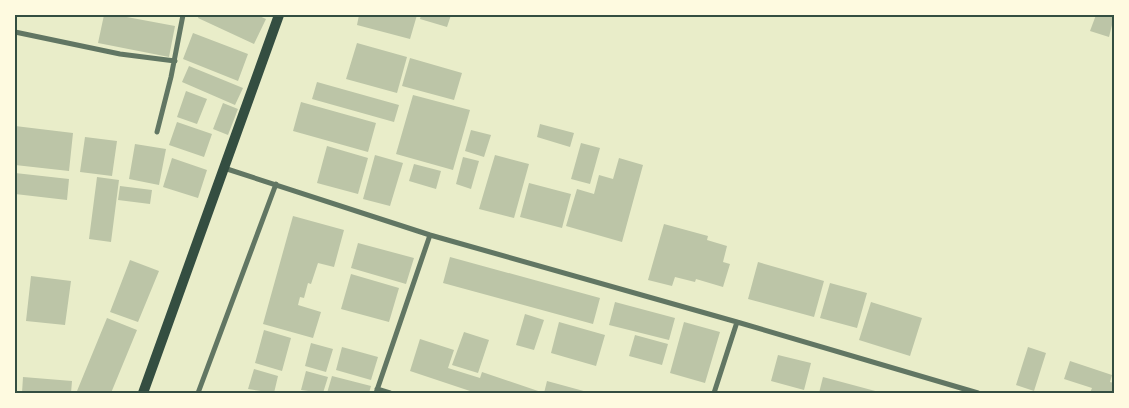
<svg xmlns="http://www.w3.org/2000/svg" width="1129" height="408" font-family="'Crimson Pro',serif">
<rect width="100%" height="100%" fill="#e9edc9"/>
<path fill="#bcc5a7" d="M104 15H116L175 26 169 57 98 43Z
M199 15H257L266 19 254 44 198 18Z
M359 15H417L410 39 357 25Z
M421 15H451L447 27 420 19Z
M1096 15 1114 17 1109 37 1090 31Z
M193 33 248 54 238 81 183 59Z
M357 43 407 57 397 93 346 79Z
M410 58 462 73 454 100 402 86Z
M189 66 243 88 235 105 182 82Z
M317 82 399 105 394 122 312 99Z
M186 91 207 99 197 124 177 117Z
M413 95 470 110 453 170 396 154Z
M301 102 376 123 368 152 293 131Z
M223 103 238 109 228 135 213 129Z
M177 122 212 134 204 157 169 145Z
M540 124 574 133 570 147 537 137Z
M15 126 73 133 69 171 15 165Z
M471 130 491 135 484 157 465 151Z
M85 137 117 141 112 176 80 172Z
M581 143 600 148 590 184 571 179Z
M135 144 166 149 159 185 129 179Z
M327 146 368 158 358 194 317 183Z
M375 155 403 163 390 206 363 199Z
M495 155 529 164 514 218 479 209Z
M463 157 479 161 471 189 456 184Z
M172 158 207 170 198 198 163 187Z
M619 158 643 165 622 242 566 226 577 189 594 194 599 175 613 179Z
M414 164 441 171 436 189 409 181Z
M15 173 69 179 67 200 15 194Z
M97 177 119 180 111 242 89 239Z
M529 183 571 194 562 228 520 217Z
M120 186 152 190 150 204 118 200Z
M293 216 344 230 334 267 318 263 311 284 308 283 304 298 300 297 298 305 321 312 313 338 263 324Z
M664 224 708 236 707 240 727 246 723 262 730 264 723 287 696 279 695 282 675 277 672 286 648 280Z
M358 243 414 258 406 284 351 268Z
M450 257 600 298 593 324 443 283Z
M130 260 159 271 138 322 110 312Z
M758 262 824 281 814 317 748 299Z
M351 274 399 288 389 322 341 309Z
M31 276 71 281 65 325 26 321Z
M830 283 867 293 857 328 820 318Z
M615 302 675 318 669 340 609 325Z
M871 302 922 318 910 356 859 340Z
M525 314 544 320 534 350 516 345Z
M107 318 137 330 111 393H81L77 391Z
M559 322 605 335 596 366 551 353Z
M684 322 720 332 705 383 670 373Z
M264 330 291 338 282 371 255 363Z
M464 332 489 340 478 373 452 365Z
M635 335 668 344 662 365 629 356Z
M420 339 454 350 448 368 480 378 482 372 544 393 547 381 591 393H476L410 371Z
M311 343 333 349 326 372 305 366Z
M342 347 378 357 371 380 336 370Z
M1028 347 1046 353 1034 391 1016 385Z
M778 355 811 363 804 390 771 381Z
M1070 361 1112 375 1110 382 1114 383V393H1090L1092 388 1064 379Z
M254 369 278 376 274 393 248 389Z
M306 371 328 377 323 393 301 390Z
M332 376 371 386 369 393H327Z
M23 377 72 381 71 393H22Z
M823 377 879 392V393H819Z"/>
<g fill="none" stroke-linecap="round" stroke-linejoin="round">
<path stroke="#617663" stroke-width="5" d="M15 32 120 54 175 61
M157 132 171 77 183 15
M224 168 430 235 737 322 978 393
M377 389 390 393
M198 393 276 184
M376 393 430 235
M714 393 737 322"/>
<path stroke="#344e41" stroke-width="10" d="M143 393 279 15"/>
</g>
<rect width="1129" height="408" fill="none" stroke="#fefae0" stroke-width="32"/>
<rect x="16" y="16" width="1097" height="376" fill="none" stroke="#344e41" stroke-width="2"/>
</svg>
